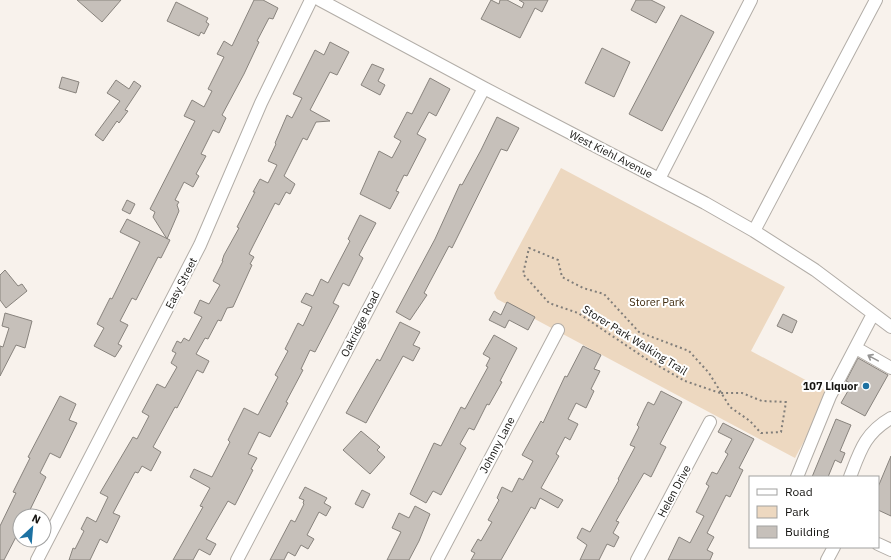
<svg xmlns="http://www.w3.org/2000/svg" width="891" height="560" font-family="'IBM Plex Sans',sans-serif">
<rect width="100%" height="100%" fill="#f8f2ec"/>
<path fill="#edd8c0" d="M561 168 785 287 751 351 830 393 795 458 497 299 494 293Z"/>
<path fill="#c6c0ba" stroke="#88837d" d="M77 0H121L102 22Z
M254 0H263L278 8 273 19 269 18 257 41 259 42 244 74 222 115 226 118 219 133 213 130 201 154 206 156 196 174 199 176 193 187 184 182 175 200 179 202 177 205 179 211 167 239 153 217 155 212 150 209 195 121 184 116 192 100 204 107 212 91 208 89 224 57 217 54 224 41 232 46Z
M491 0 499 4 500 0H507L522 8 524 3 519 0H548L542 12 535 8 520 38 481 19Z
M636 0H651L665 7 656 23 631 10Z
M176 2 208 18 206 22 209 24 204 34 201 32 199 36 167 21Z
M681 15 714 32 662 131 629 114Z
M330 42 349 52 337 75 330 72 310 110 330 121 316 122 307 140 303 138 284 176 295 184 290 194 286 192 279 205 275 203 254 244 249 254 254 257 250 264 252 265 233 307 227 308 221 321 218 320 208 339 205 338 196 354 209 361 203 373 197 370 177 408 175 407 153 447 161 452 151 471 142 466 138 473 135 472 113 513 120 516 107 543 100 539 90 560H69L73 548 75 549 84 531 81 529 87 517 96 522 108 497 100 493 133 437 137 439 149 416 142 412 157 384 165 388 177 367 171 363 176 353 172 351 177 341 181 343 184 338 189 341 202 317 194 313 200 300 209 304 220 285 213 281 223 261H222L224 255 239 228 237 227 255 192H253L260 179 268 183 277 165 268 161 276 144 275 143 287 115 292 118 302 98 293 94 315 50 324 55Z
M602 48 630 62 614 97 585 83Z
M372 64 384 69 378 81 385 85 380 95 361 85Z
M62 77 79 82 76 93 59 88Z
M430 78 450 89 436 116 429 112 417 134 426 139 407 176 404 175 396 191 399 192 390 209 360 194 379 151 392 158 401 141 394 137 407 112 412 114Z
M116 80 129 89 134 81 141 86 125 110 128 111 119 123 117 121 103 141 95 135 120 101 107 93Z
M497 117 519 128 507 151 501 149 452 248 449 246 424 293 427 295 410 320 396 312 435 239 460 184 462 185 481 150Z
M127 200 135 204 130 214 122 210Z
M360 215 376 223 359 255 363 258 349 286 343 283 333 303 339 306 315 352 310 350 301 369 303 370 286 402 288 403 270 437 259 432 248 454 257 458 251 469 253 470 235 505 228 501 206 539 216 544 210 555 199 549 193 560H173L203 507 200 506 210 488 190 477 194 469 212 477 230 442 228 440 244 408 258 415 278 377 275 375 288 351 285 349 298 323 303 326 312 307 301 302 306 293 313 296 321 279 328 283 350 241 348 239Z
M127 219 170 240 161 258 158 257 136 300 132 298 120 321 128 325 118 344 122 346 115 357 94 346 104 328 97 324 110 298 112 299 140 242 120 232Z
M5 270 18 286 22 284 27 291 6 308 0 300V275Z
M507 302 535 317 528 330 509 320 505 328 489 320 494 311 501 315Z
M5 313 32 321 25 348 16 345 0 376V346L3 347 9 328 2 326Z
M783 314 797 321 792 333 777 326Z
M400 322 420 332 413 345 420 348 413 361 403 356 366 423 346 413 377 359 380 361Z
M494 335 517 348 500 381 502 382 489 405 487 404 474 430 469 428 460 444 466 448 441 495 433 491 426 503 410 494 434 443 441 446 461 407 465 409 488 367 486 366 490 358 483 354Z
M583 346 601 355 594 369 600 371 591 389 594 391 586 408 576 403 568 419 578 424 570 440 565 437 556 454 559 456 541 488 563 500 558 508 540 498 535 509 531 507 501 560H471L475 553 471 551 478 539 481 541 492 522 488 520 499 500 497 498 502 487 512 492 519 478 523 480 533 461 522 455 541 421 543 423 565 376 567 377Z
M858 358 888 375 865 416 841 403 852 384 846 381Z
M661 391 682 402 660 444 666 447 651 477 644 473 616 521 619 522 613 533 619 537 614 547 607 544 599 560H580L587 545 577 538 582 528 590 532 619 480 618 479 635 447 630 445 639 427 637 425 644 410 648 402 654 405Z
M60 396 76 404 69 420 77 423 60 458 50 453 40 473 46 477 27 516H20V537L17 535 4 560H0V526L16 493 13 492 30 458 28 457Z
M836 419 851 425 840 451 845 453 841 463 835 460 828 477H812Z
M723 423 754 439 739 468 743 470 730 497 726 495 707 533 714 537 707 550 713 553 710 560H668L679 537 690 543 704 516 696 512 709 486 706 484 712 472 717 474 728 454 725 452 732 439 718 432Z
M361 431 380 447 377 450 385 457 370 474 343 450Z
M891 456V516L878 510V487Z
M305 487 327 498 324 503 331 507 326 516 319 512 307 535 314 539 308 549 301 545 295 556 288 552 284 560H270L291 520 295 522 304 504 303 503 304 500 299 498Z
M362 490 370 494 363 508 355 504Z
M415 506 430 514 419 541 409 560H387L401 532 392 528 399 513 409 518Z"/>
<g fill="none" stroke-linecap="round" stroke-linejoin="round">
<g stroke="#b2ada7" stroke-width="14">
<path id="minor" d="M320 0 484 88 705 203 754 231 815 270 891 327
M659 179 751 0
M754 231 876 0
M856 348 891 368
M797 477 830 396 873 314
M850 477C860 451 865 433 891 418
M878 544 891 550
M37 560 200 245 261 103 311 0
M237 560 484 88
M437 560 558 330
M637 560 710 422
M827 560 834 547"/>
</g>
<path stroke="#817e7a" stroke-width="2" stroke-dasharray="2 3" stroke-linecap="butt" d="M720 393 685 381 648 360 578 313 549 303 523 274 529 248 558 260 562 277 583 288 604 294 639 332 689 351 709 373 730 407 750 421 761 433 781 432 786 402 762 401 742 393H720"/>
<use href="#minor" stroke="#fff" stroke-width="12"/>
</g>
<defs><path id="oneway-shaft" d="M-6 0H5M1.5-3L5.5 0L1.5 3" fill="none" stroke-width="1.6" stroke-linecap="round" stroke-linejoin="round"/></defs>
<use stroke="#969594" href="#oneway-shaft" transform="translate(873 358) rotate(-151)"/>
<circle fill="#1c71a2" stroke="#fff" stroke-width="1.5" cx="866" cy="386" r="4"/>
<g text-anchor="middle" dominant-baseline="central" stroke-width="4" stroke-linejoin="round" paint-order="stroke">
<g font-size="11" fill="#151411" stroke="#fff">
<text transform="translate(611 154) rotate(27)">West Kiehl Avenue</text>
<text transform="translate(181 283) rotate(-63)">Easy Street</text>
<text transform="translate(360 324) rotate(-63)">Oakridge Road</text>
<text transform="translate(635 340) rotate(32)">Storer Park Walking Trail</text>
<text transform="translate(497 445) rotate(-62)">Johnny Lane</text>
<text transform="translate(674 491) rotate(-62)">Helen Drive</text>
</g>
<g font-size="11" fill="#3e2a0e" stroke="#fff">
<text x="657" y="302">Storer Park</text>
</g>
<g font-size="11" font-weight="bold" fill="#151411" stroke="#fff" text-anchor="end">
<text x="858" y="386">107 Liquor</text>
</g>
</g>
<rect x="749" y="476" width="130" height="72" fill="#ffffff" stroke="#a1a1a0"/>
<rect x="757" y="489" width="20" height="6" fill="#ffffff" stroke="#a1a1a0"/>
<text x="785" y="496" font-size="12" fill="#151411">Road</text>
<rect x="757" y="506" width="20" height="12" fill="#edd8c0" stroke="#a1a1a0"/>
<text x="785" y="516" font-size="12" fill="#151411">Park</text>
<rect x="757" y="526" width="20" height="12" fill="#c6c0ba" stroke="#a1a1a0"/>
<text x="785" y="536" font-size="12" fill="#151411">Building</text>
<g transform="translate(32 528) rotate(26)"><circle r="19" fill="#ffffff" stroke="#a1a1a0"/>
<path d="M0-3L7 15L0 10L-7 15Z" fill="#1c71a2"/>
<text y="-6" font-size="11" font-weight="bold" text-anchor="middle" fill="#151411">N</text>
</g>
</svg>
